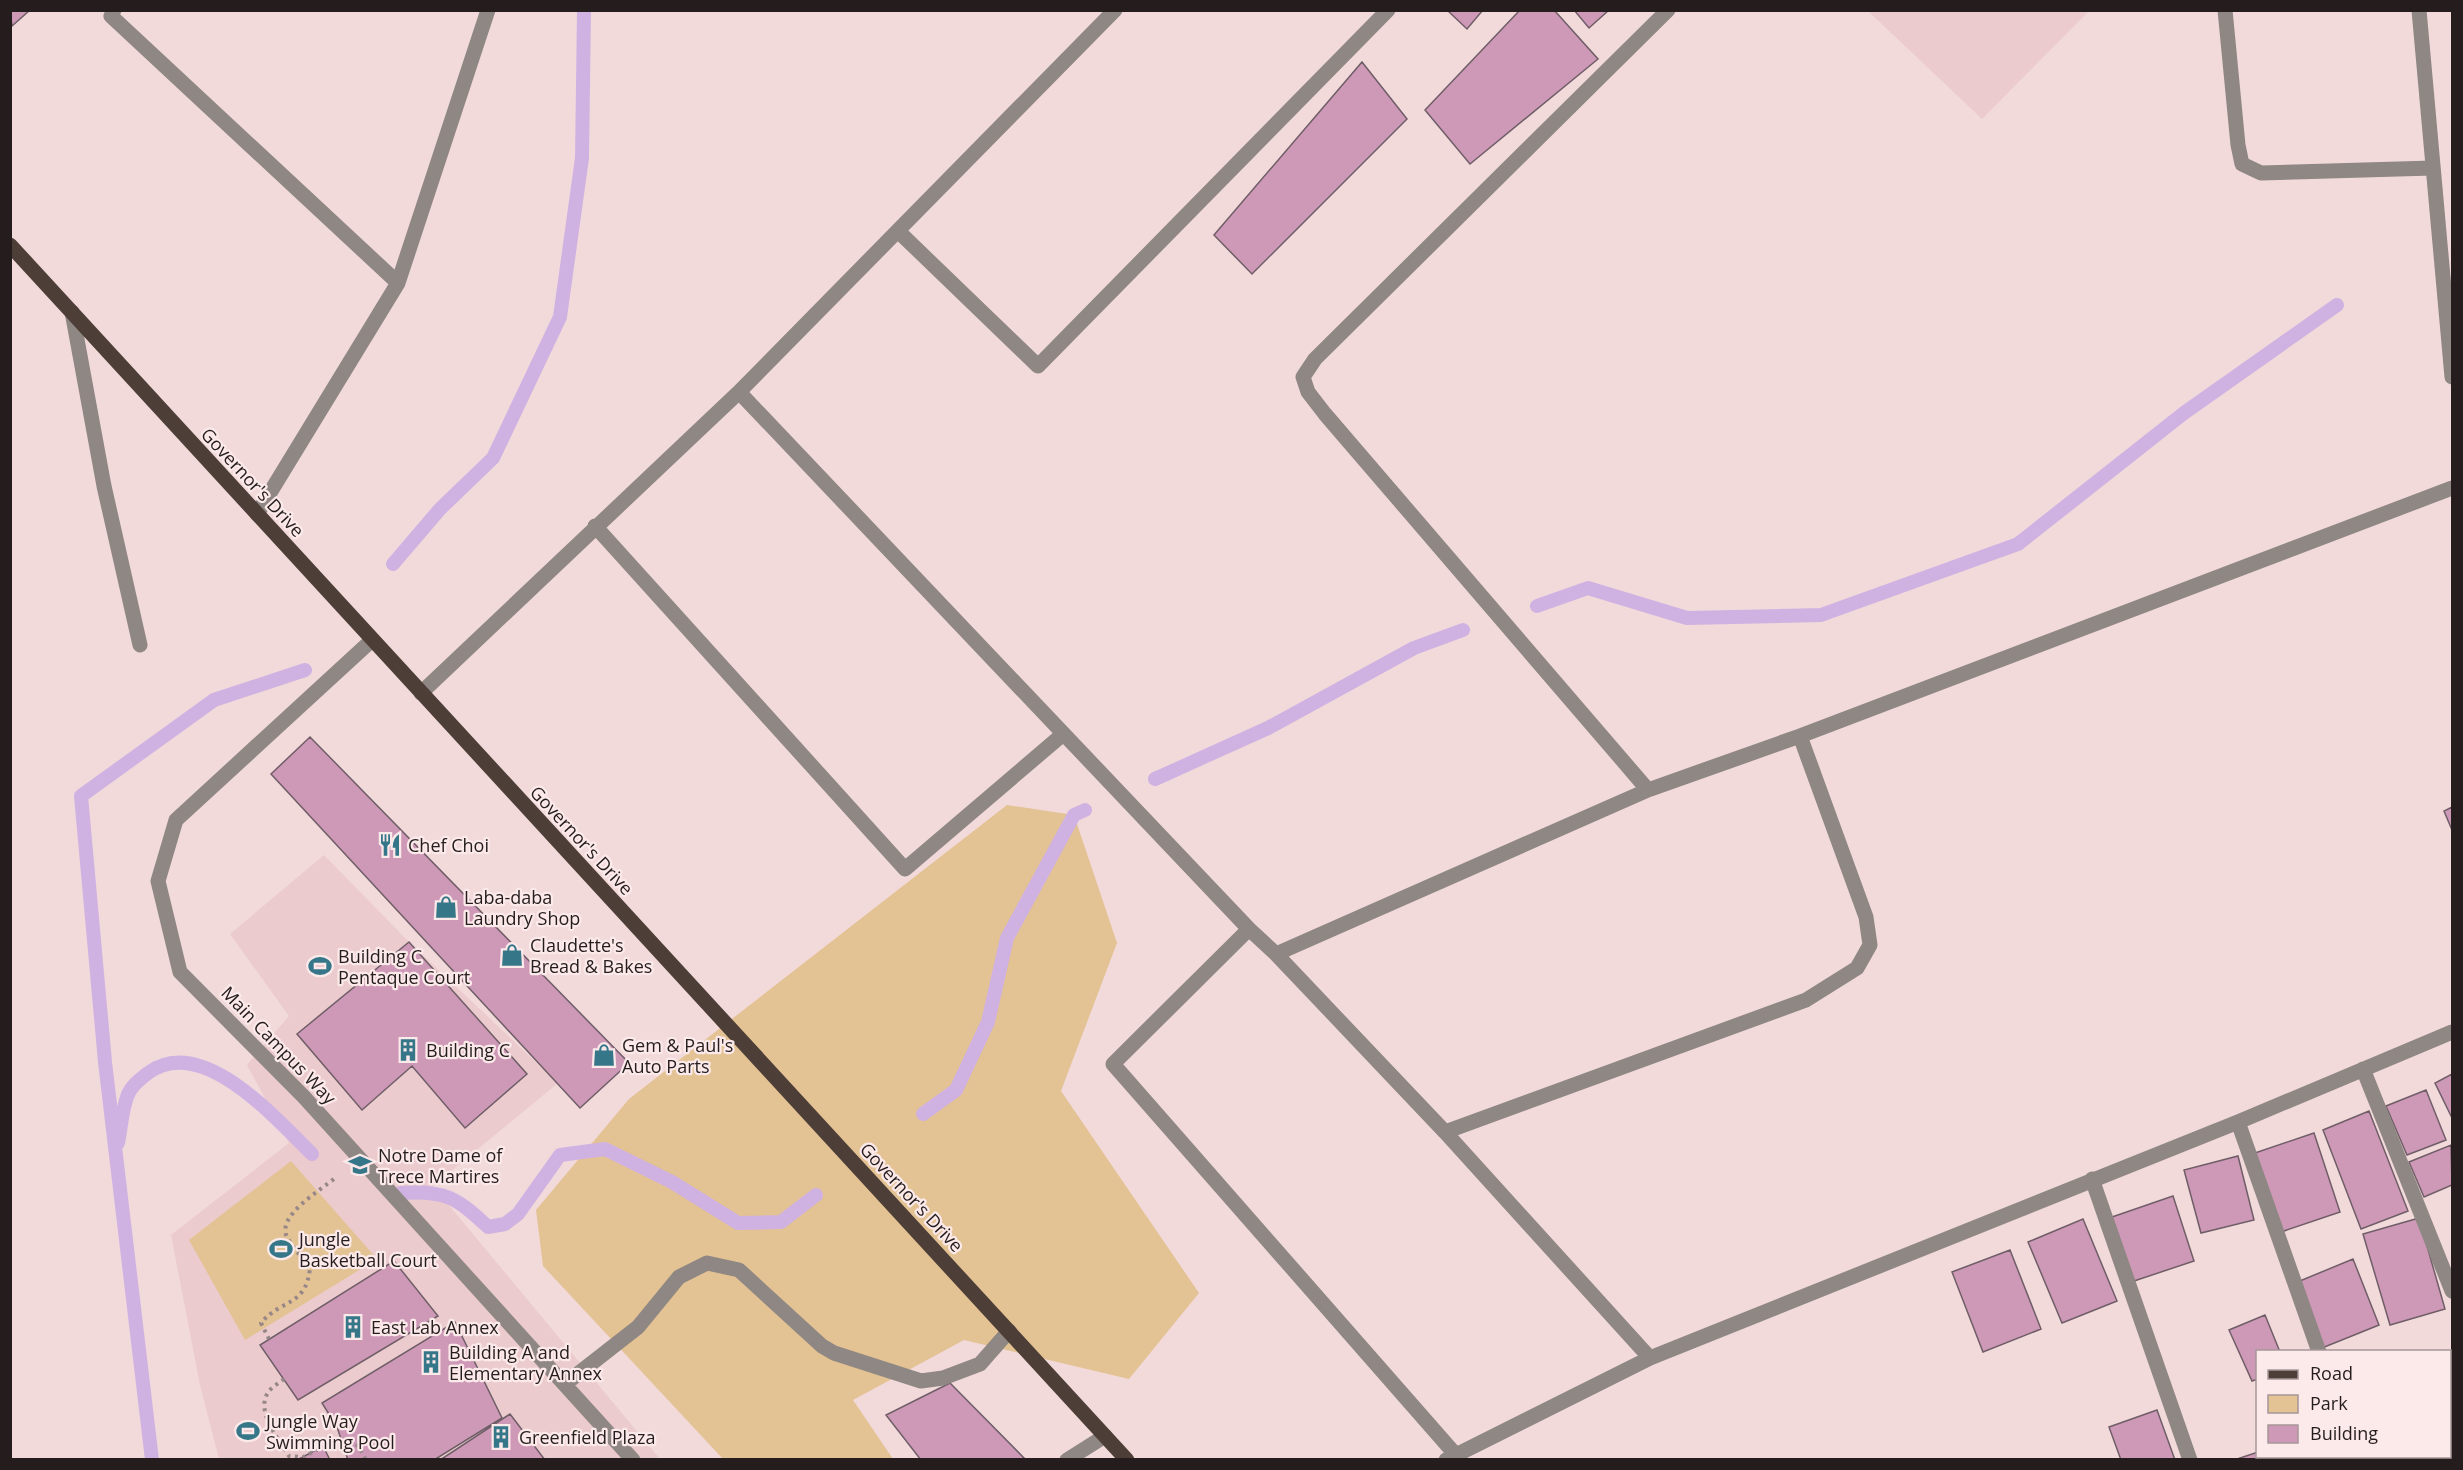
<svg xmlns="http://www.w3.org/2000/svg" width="2463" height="1470" font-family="'Open Sans',sans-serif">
<rect width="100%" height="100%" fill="#f2dadb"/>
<path fill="#ebcbcd" d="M1868 11H2089L1982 119Z
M324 855 409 942 558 1083 433 1186 660 1459H219L200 1385 171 1235 289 1143 247 1065 289 1016 230 934Z"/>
<path fill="#e3c293" d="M1007 805 1074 815 1117 943 1061 1091 1199 1293 1129 1379 964 1340 853 1400 893 1459H723L543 1266 536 1210 629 1099Z
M291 1161 377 1259 245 1340 189 1240Z"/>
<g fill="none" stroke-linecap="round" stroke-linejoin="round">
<path stroke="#d0b2e2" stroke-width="14" d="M393 564 440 509 493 458 560 317 582 158 584 10
M1537 606 1588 588 1687 618 1821 615 2018 544 2184 413 2337 305
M1155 779 1268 728 1414 648 1463 630
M923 1114 956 1090 988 1022 1007 938 1074 815 1085 810
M118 1143C121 1128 122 1111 127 1097 130 1087 139 1080 148 1073 202 1033 276 1119 312 1154
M401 1193C445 1190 456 1197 488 1227L505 1224 518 1214 560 1155 605 1149 672 1182 738 1223 781 1222 816 1195
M152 1460 105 1062 81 796 214 700 305 670"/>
</g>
<path fill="#ce99b7" stroke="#6f5e67" stroke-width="1.5" d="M10 10H30L12 26Z
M1447 10H1483L1467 29Z
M1520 10H1554L1598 59 1470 164 1425 110Z
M1574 10H1609L1589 28Z
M1362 62 1407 119 1252 274 1214 235Z
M310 737 629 1063 580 1108 271 774Z
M2452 807V830L2444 811Z
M409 942 527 1074 465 1128 412 1066 362 1110 297 1034Z
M2452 1074V1118L2435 1083Z
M2426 1090 2446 1140 2407 1155 2386 1106Z
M2369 1111 2408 1211 2361 1229 2323 1130Z
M2314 1133 2340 1212 2278 1233 2252 1154Z
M2451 1145 2452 1185 2424 1197 2409 1162Z
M2238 1156 2254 1220 2201 1233 2184 1170Z
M2173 1196 2194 1261 2134 1281 2112 1217Z
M2419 1218 2445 1309 2390 1325 2363 1234Z
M2083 1219 2117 1301 2062 1323 2028 1242Z
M2010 1250 2041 1329 1983 1352 1952 1272Z
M2353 1259 2379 1325 2322 1348 2295 1283Z
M394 1261 438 1316 298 1400 260 1345Z
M2265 1315 2280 1352H2258V1379L2252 1381 2229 1330Z
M455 1322 502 1418 434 1460H348L337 1427 322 1403Z
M2452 1366V1407L2450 1408V1367Z
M950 1383 1026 1460H921L886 1415Z
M2157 1410 2175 1460H2121L2109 1427Z
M510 1414 545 1460H440Z
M323 1446 330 1460H297L303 1457Z
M2258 1452V1456H2267L2268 1460H2234Z
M2272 1456H2348L2349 1460H2273Z
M2375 1456H2429L2430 1460H2376Z"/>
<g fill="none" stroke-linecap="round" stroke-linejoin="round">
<path stroke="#988788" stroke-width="4" stroke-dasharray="3 4.5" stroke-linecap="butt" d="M269 1339 261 1323C282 1298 306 1307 310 1268 303 1258 293 1248 287 1237 276 1216 321 1190 335 1178
M284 1379C279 1383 272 1387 269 1391 254 1411 279 1439 289 1456L303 1457 336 1440 351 1439 359 1447 366 1460"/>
<path stroke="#8f8783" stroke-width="15" d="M114 10 111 16 398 283 488 10
M2225 10 2238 145 2242 164 2261 173 2433 168
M2419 10 2452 377
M899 232 1038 366 1388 10
M72 312 104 486 140 645
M739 392 1249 929 1276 954 1445 1132 1650 1358
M257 514 398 283
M595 526 905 869 1062 735
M372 640 176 820 158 881 180 972 304 1097 633 1460
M421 693 739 392 1115 10
M1648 790 1325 414 1308 392 1303 377 1315 359 1668 10
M1249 929 1113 1064 1455 1454
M1276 954 1648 790 1800 736 2452 488
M2363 1069 2452 1291
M2238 1122 2319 1352
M1445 1132 1806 1000 1857 968 1870 945 1866 917 1800 736
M2092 1179 2190 1460
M565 1384 638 1327 679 1277 707 1263 739 1270 822 1346 834 1353 921 1381 943 1378 980 1364 1009 1331
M2356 1456 2357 1460
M1067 1460 1105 1436
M1446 1460 1650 1358 2238 1122 2452 1032"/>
<path stroke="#4d3f38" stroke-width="15" d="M10 245 1127 1460"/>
</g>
<defs>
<g id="restaurant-bare" transform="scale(1.8)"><path d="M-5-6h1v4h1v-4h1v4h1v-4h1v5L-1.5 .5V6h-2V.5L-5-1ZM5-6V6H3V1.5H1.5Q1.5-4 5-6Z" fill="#357689" stroke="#fce9ea" stroke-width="2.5" paint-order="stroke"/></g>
<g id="shop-bare" transform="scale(1.8)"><path d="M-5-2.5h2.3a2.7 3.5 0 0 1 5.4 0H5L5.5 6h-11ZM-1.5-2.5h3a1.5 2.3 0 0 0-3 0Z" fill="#357689" stroke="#fce9ea" stroke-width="2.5" paint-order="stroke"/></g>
<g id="stadium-bare" transform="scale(1.8)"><path d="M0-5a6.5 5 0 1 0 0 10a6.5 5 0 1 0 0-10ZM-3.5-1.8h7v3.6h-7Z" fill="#357689" stroke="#fce9ea" stroke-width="2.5" paint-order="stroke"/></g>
<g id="building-bare" transform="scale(1.8)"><path d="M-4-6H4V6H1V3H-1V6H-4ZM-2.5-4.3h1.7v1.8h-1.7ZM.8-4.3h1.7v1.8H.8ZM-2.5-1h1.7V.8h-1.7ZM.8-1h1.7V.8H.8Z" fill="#357689" stroke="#fce9ea" stroke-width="2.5" paint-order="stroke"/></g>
<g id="school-bare" transform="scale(1.8)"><path d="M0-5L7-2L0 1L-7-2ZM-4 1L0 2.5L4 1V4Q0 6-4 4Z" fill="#357689" stroke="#fce9ea" stroke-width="2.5" paint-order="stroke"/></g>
</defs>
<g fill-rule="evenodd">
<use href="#restaurant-bare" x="390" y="845"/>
<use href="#shop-bare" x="446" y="907"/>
<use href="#shop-bare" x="512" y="955"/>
<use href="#stadium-bare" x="320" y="966"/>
<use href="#building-bare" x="408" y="1050"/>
<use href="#shop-bare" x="604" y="1055"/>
<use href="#school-bare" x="360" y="1165"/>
<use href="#stadium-bare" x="281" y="1249"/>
<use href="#building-bare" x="353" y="1327"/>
<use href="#building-bare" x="431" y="1362"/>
<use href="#stadium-bare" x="248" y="1431"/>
<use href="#building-bare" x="501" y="1437"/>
</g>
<g text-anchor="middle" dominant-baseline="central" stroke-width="4.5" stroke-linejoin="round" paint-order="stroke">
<g font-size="18" fill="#251d1d" stroke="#fce9ea">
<text transform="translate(253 482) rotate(47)">Governor's Drive</text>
<text transform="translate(582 840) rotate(47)">Governor's Drive</text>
<text transform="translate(279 1045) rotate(46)">Main Campus Way</text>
<text transform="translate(912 1197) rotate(47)">Governor's Drive</text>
</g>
<g font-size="18" fill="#251d1d" stroke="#fce9ea" text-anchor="start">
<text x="408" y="845">Chef Choi</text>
<text x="464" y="897">Laba-daba<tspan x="464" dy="21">Laundry Shop</tspan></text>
<text x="530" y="945">Claudette's<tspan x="530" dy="21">Bread &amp; Bakes</tspan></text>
<text x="338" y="956">Building C<tspan x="338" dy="21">Pentaque Court</tspan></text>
<text x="622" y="1045">Gem &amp; Paul's<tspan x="622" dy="21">Auto Parts</tspan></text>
<text x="426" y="1050">Building C</text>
<text x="378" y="1155">Notre Dame of<tspan x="378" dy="21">Trece Martires</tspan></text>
<text x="299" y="1239">Jungle<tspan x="299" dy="21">Basketball Court</tspan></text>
<text x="371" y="1327">East Lab Annex</text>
<text x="449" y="1352">Building A and<tspan x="449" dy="21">Elementary Annex</tspan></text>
<text x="266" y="1421">Jungle Way<tspan x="266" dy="21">Swimming Pool</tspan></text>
<text x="519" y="1437">Greenfield Plaza</text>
</g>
</g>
<rect width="2463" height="1470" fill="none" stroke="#251d1d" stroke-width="24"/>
<rect x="2256" y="1350" width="195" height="108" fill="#fce9ea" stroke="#a69798" stroke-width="1.5"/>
<rect x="2268" y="1370" width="30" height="9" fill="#4d3f38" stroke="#a69798" stroke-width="1.5"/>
<text x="2310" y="1380" font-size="18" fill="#251d1d">Road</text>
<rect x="2268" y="1395" width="30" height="18" fill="#e3c293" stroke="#a69798" stroke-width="1.5"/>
<text x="2310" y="1410" font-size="18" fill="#251d1d">Park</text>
<rect x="2268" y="1425" width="30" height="18" fill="#ce99b7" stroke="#a69798" stroke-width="1.5"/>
<text x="2310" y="1440" font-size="18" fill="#251d1d">Building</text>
</svg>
